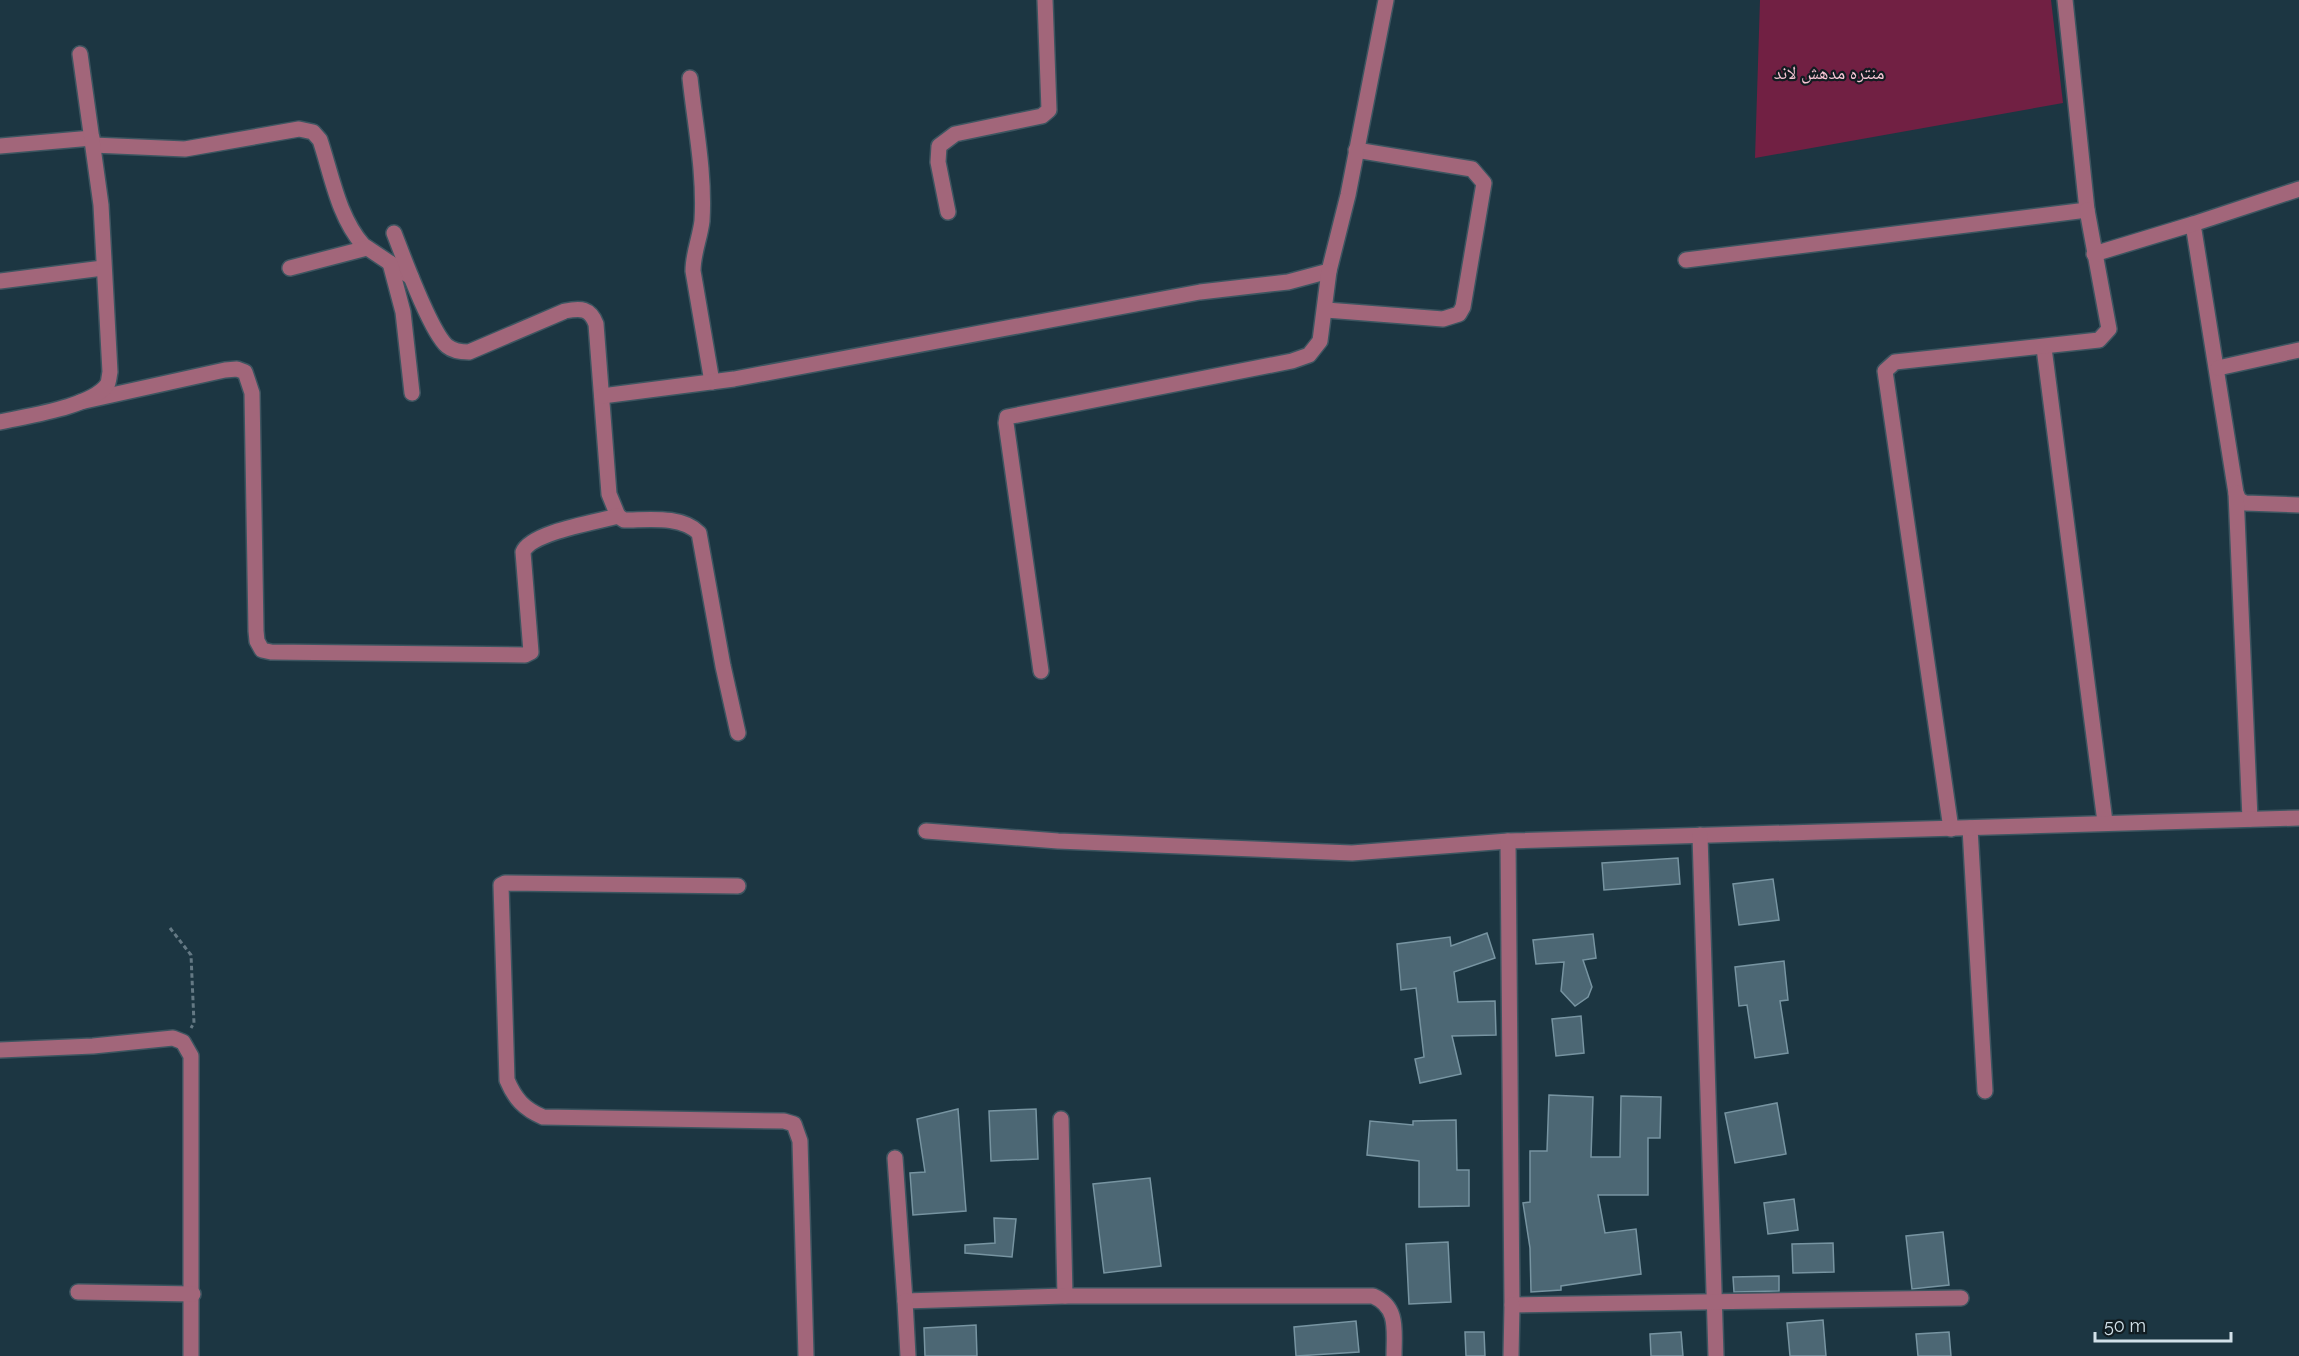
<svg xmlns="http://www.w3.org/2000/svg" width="2299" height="1356" font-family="Raleway,'Noto Naskh Arabic',sans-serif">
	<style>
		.green { fill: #712043 }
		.building { fill: #4c6774; stroke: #7794a1; stroke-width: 1.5 }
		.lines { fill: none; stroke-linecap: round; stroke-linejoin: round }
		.minor-casing { stroke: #3d5560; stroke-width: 18 }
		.path { stroke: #647984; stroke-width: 3; stroke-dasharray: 4.5 3; stroke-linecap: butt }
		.minor { stroke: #a2667a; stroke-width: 15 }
		.labels { text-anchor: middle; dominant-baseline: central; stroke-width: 4.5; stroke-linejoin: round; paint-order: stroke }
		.park-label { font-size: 18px; fill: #f7c6d5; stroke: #111c21 }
	</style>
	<rect width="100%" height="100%" fill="#1c3642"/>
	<polygon class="green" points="1760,0 2051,0 2063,103 1755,158"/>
	<g class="building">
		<polygon points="1678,858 1680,884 1604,890 1602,863"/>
		<polygon points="1773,879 1779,920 1739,925 1733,884"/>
		<polygon points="1487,933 1495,958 1454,972 1458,1002 1495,1001 1496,1035 1452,1036 1461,1074 1420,1083 1415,1059 1424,1057 1416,988 1401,990 1397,944 1450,937 1451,946"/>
		<polygon points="1593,934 1596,958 1583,960 1592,987 1588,997 1575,1006 1561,991 1564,962 1536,964 1533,940"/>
		<polygon points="1784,961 1788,1000 1780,1001 1788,1053 1755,1058 1747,1005 1739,1006 1735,967"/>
		<polygon points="1581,1016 1584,1053 1556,1056 1552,1019"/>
		<polygon points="1549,1095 1593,1097 1591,1157 1620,1157 1621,1096 1661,1097 1660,1138 1648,1138 1648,1195 1598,1195 1605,1233 1636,1229 1641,1274 1561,1286 1561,1290 1531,1292 1530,1248 1523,1203 1530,1202 1530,1151 1547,1151"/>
		<polygon points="1777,1103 1786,1154 1735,1163 1725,1113"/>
		<polygon points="958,1109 966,1211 913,1215 910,1173 925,1172 917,1119"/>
		<polygon points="1036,1109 1038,1159 991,1161 989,1111"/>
		<polygon points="1456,1120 1457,1170 1469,1170 1469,1206 1419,1207 1419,1161 1367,1155 1370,1121 1413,1125 1413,1121"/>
		<polygon points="1150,1178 1161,1266 1104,1273 1093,1184"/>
		<polygon points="1794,1199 1798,1230 1768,1234 1764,1203"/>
		<polygon points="994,1218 1016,1219 1012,1257 965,1253 965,1245 995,1243"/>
		<polygon points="1943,1232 1949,1285 1912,1289 1906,1236"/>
		<polygon points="1448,1242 1451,1302 1409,1304 1406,1244"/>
		<polygon points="1833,1243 1834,1272 1793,1273 1792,1244"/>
		<polygon points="1779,1276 1779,1291 1734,1292 1733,1277"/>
		<polygon points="1823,1320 1826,1356 1790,1356 1787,1323"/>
		<polygon points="1356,1321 1359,1352 1296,1356 1294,1327"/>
		<polygon points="976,1325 977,1356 925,1356 924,1328"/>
		<polygon points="1465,1332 1484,1332 1485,1356 1466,1356"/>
		<polygon points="1681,1332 1683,1356 1651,1356 1650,1334"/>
		<polygon points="1949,1332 1951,1356 1918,1356 1916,1334"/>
	</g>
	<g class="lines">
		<g class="minor-casing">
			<g id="minor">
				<path d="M690 78C695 125 705 173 702 221 700 238 693 253 693 271L712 382"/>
				<path d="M93 145 185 149 299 129 313 132 320 140C332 176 338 216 363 245L411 277"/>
				<polyline points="0,146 92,138"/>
				<polyline points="2299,189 2193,224 2236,493 2239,500 2245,503 2299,505"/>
				<polyline points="948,212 938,162 939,146 955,134 1042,116 1049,110 1045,0"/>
				<path d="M394 233C403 256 430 331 447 346 453 351 461 352 469 352L565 311C581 308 590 308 596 324L609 494 618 516"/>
				<polyline points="2094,254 2193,224"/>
				<polyline points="1686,260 2087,210 2065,0"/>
				<polyline points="390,263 403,312 412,393"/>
				<polyline points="290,268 367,248"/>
				<polyline points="0,281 103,268"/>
				<polyline points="1326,310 1443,319 1459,314 1463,307 1484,183 1472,169 1356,150"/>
				<polyline points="2044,348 2105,822"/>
				<polyline points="2218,368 2299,350"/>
				<polyline points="602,396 734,379 1200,292 1288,282 1329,271 1348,195 1386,0"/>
				<path d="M80 402 225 370 237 369 245 372 252 393 256 631 257 641 262 650 271 652 525 655 531 652 523 552C531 532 597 522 618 516L624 520C648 520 681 515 699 533L723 666 738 733"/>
				<path d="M0 422C26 416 91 407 107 385 109 382 109 376 110 372L101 205 80 54"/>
				<polyline points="2236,493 2250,819"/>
				<polyline points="1041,671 1006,423 1007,417 1292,361 1309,355 1320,341 1329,271"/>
				<polyline points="1970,828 1985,1091"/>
				<polyline points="1951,829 1885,371 1895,362 2099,340 2109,329 2087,210"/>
				<polyline points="926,831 1058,841 1352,853 1508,841 2299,818"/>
				<polyline points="1700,835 1716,1356"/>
				<polyline points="1508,841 1512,1305 1961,1298"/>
				<path d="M738 886 505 883 501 885 507 1080C515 1099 524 1109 543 1117L784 1121 794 1124 800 1141 806 1356"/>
				<polyline points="0,1050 93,1046 173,1038 183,1042 191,1056 191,1356"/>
				<polyline points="1061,1119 1065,1296"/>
				<path d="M895 1158 905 1301 1065 1296H1373C1399 1307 1394 1331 1394 1356"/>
				<polyline points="78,1292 193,1294"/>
				<polyline points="905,1301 908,1356"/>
				<polyline points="1511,1356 1512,1305"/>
			</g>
		</g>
		<polyline class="path" points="170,928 191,955 194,1023 191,1028"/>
		<use href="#minor" class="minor"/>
	</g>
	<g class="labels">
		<g class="park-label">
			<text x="1829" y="72">منتره مدهش لاند</text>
		</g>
	</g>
	<path d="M2095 1332v9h136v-9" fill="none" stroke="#d2e1e9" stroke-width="3"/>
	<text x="2104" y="1332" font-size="18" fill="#d2e1e9" stroke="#111c21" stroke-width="4.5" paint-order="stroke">50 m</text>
</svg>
